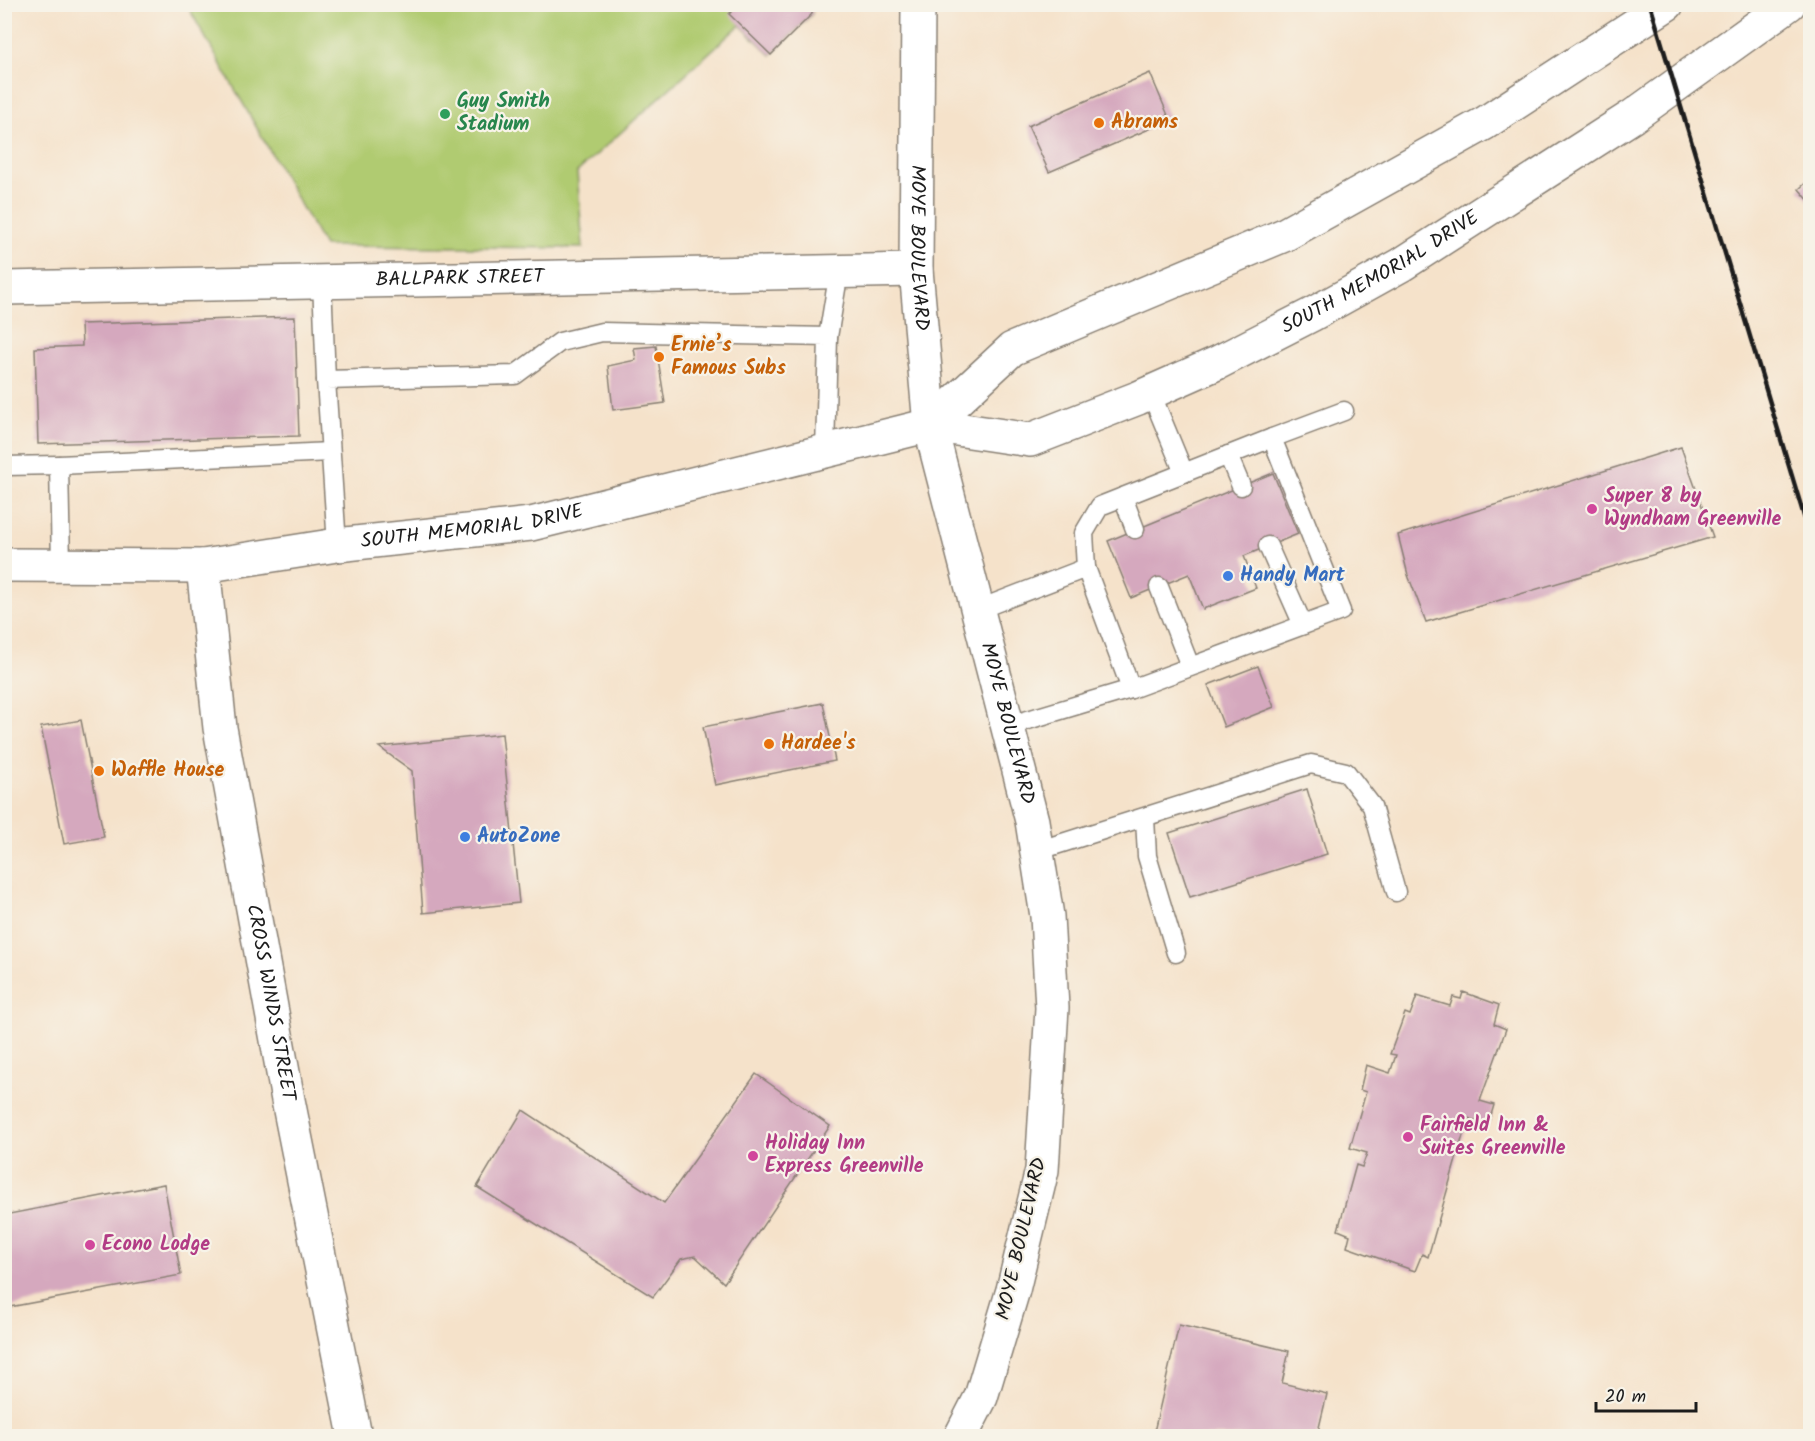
<svg xmlns="http://www.w3.org/2000/svg" width="1815" height="1441" font-family="Kalam,sans-serif">
	<style>
		.green { fill: #b0cb71; stroke: #667446; stroke-width: 1.5 }
		.building { fill: #d5a8be }
		.lines { fill: none; stroke-linecap: round; stroke-linejoin: round }
		.lane-casing { stroke: #887f73; stroke-width: 21 }
		.street-casing { stroke: #887f73; stroke-width: 36 }
		.secondary-casing { stroke: #887f73; stroke-width: 36 }
		.primary-casing { stroke: #887f73; stroke-width: 36 }
		.lane { stroke: #fff; stroke-width: 18 }
		.street { stroke: #fff; stroke-width: 33 }
		.secondary { stroke: #fff; stroke-width: 33 }
		.primary { stroke: #fff; stroke-width: 33 }
		.rail { stroke: #1c1c1c; stroke-width: 4.5 }
		.leisure-dot { fill: #2e9e5b; stroke: #f7f3e8; stroke-width: 2 }
		.food-dot { fill: #e8710a; stroke: #f7f3e8; stroke-width: 2 }
		.hotel-dot { fill: #d1479c; stroke: #f7f3e8; stroke-width: 2 }
		.shop-dot { fill: #3f7fe0; stroke: #f7f3e8; stroke-width: 2 }
		.labels { text-anchor: middle; dominant-baseline: central; stroke-width: 4.5; stroke-linejoin: round; paint-order: stroke }
		.leisure-label { font-size: 20px; font-weight: bold; fill: #27864d; stroke: #f7f3e8; text-anchor: start }
		.food-label { font-size: 20px; font-weight: bold; fill: #c56008; stroke: #f7f3e8; text-anchor: start }
		.street-label { font-size: 20px; fill: #1c1c1c; stroke: #f7f3e8 }
		.hotel-label { font-size: 20px; font-weight: bold; fill: #b23c85; stroke: #f7f3e8; text-anchor: start }
		.shop-label { font-size: 20px; font-weight: bold; fill: #366cbe; stroke: #f7f3e8; text-anchor: start }
	</style>
	<rect width="100%" height="100%" fill="#f7f3e8"/>
	<filter id="ink" filterUnits="userSpaceOnUse"><feTurbulence type="fractalNoise" baseFrequency=".0167" numOctaves="2"/><feDisplacementMap in="SourceGraphic" scale="12" xChannelSelector="R" yChannelSelector="G"/><feConvolveMatrix kernelMatrix="1 2 1 2 8 2 1 2 1" color-interpolation-filters="sRGB"/></filter>
	<filter id="wash" filterUnits="userSpaceOnUse"><feTurbulence type="fractalNoise" baseFrequency=".008" numOctaves="4" result="noise"/><feDisplacementMap in="SourceGraphic" scale="24" xChannelSelector="R" yChannelSelector="G"/><feGaussianBlur stdDeviation="1.35" result="paint"/><feColorMatrix in="noise" values="0 0 0 0 0 0 0 0 0 0 0 0 0 0 0 0 0 1.4 0 .05"/><feComposite in="paint" operator="in"/></filter>
	<g filter="url(#wash)">
		<rect width="100%" height="100%" fill="#f5e2ca"/>
		<polygon class="green" points="812,4 812,14 771,55 740,25 577,172 583,248 324,246 187,5"/>
		<g id="blocks">
			<g class="building">
				<polygon points="739,4 812,4 812,14 771,55 729,14"/>
				<polygon points="1150,73 1170,120 1049,172 1028,126"/>
				<polygon points="1810,179 1810,202 1799,189"/>
				<polygon points="295,317 299,436 38,444 35,348 82,346 81,324"/>
				<polygon points="656,346 665,403 613,410 608,366 636,360 634,348"/>
				<polygon points="1681,447 1713,537 1426,622 1408,575 1398,535"/>
				<polygon points="1273,473 1298,534 1244,556 1256,588 1203,609 1189,574 1131,598 1108,541"/>
				<polygon points="1258,666 1274,707 1224,727 1208,685"/>
				<polygon points="823,703 835,761 715,785 703,727"/>
				<polygon points="81,720 104,837 64,844 41,727"/>
				<polygon points="502,734 519,903 423,913 412,771 379,747"/>
				<polygon points="1307,789 1327,854 1190,897 1169,833"/>
				<polygon points="1463,992 1499,1005 1494,1024 1506,1029 1480,1101 1494,1105 1488,1125 1468,1118 1428,1257 1422,1254 1415,1271 1347,1247 1350,1235 1338,1230 1356,1165 1362,1167 1367,1153 1350,1148 1366,1092 1360,1090 1366,1065 1390,1073 1396,1055 1390,1054 1405,1013 1410,1015 1417,996 1450,1006 1453,997 1461,999"/>
				<polygon points="756,1074 830,1126 724,1283 695,1256 681,1259 653,1297 477,1187 523,1110 664,1203"/>
				<polygon points="164,1184 181,1275 4,1308 4,1215"/>
				<polygon points="1179,1325 1289,1351 1282,1383 1327,1394 1317,1436 1153,1436"/>
			</g>
		</g>
	</g>
	<g filter="url(#ink)">
		<use href="#blocks" fill-opacity="0" stroke="#887f73" stroke-width="1.5"/>
		<g class="lines">
			<g class="lane-casing">
				<g id="lane">
					<polyline points="322,281 326,380"/>
					<polyline points="828,337 839,271"/>
					<polyline points="1151,393 1184,473"/>
					<polyline points="1228,455 1241,486"/>
					<polyline points="59,465 330,452"/>
					<polyline points="4,466 59,465 61,565"/>
					<polyline points="1123,497 1135,529"/>
					<polyline points="337,545 326,380 515,375 560,342 602,332 828,337 825,451"/>
					<polyline points="1268,546 1303,625"/>
					<polyline points="1086,568 1084,533 1100,506 1272,438"/>
					<polyline points="1159,587 1190,666"/>
					<polyline points="977,610 1086,568 1131,689 1008,726"/>
					<polyline points="1131,689 1341,611 1272,438 1344,411"/>
					<polyline points="1145,818 1147,856 1176,953"/>
					<polyline points="1037,851 1311,764 1346,772 1372,806 1396,892"/>
				</g>
			</g>
			<g class="street-casing">
				<g id="street">
					<path id="s1" d="M4 288 916 270"/>
					<path id="s2" d="M203 566 220 728 288 1100 355 1436"/>
				</g>
			</g>
			<g class="secondary-casing">
				<g id="secondary">
					<path id="s3" d="M918 4 916 270 930 425 1032 821 1047 916 1052 1008 1042 1170 1013 1290 981 1397 961 1436"/>
				</g>
			</g>
			<g class="primary-casing">
				<g id="primary">
					<polyline points="930,425 1012,349 1284,235 1485,123 1667,4"/>
					<path id="s4" d="M4 565 203 566 337 545 531 524 930 425 1030 440 1138 398 1217 363 1311 315 1401 265 1633 116 1789 4"/>
				</g>
			</g>
			<use href="#lane" class="lane"/>
			<use href="#street" class="street"/>
			<use href="#secondary" class="secondary"/>
			<use href="#primary" class="primary"/>
			<polyline class="rail" points="1650,4 1810,536"/>
		</g>
	</g>
	<circle class="leisure-dot" cx="445" cy="114" r="6"/>
	<g class="food-dot">
		<circle cx="1099" cy="123" r="6"/>
		<circle cx="659" cy="357" r="6"/>
		<circle cx="769" cy="744" r="6"/>
		<circle cx="99" cy="771" r="6"/>
	</g>
	<g class="hotel-dot">
		<circle cx="1592" cy="509" r="6"/>
		<circle cx="1408" cy="1137" r="6"/>
		<circle cx="753" cy="1156" r="6"/>
		<circle cx="90" cy="1245" r="6"/>
	</g>
	<g class="shop-dot">
		<circle cx="1228" cy="576" r="6"/>
		<circle cx="465" cy="837" r="6"/>
	</g>
	<g class="labels">
		<g class="leisure-label">
			<text x="457" y="102">Guy Smith<tspan x="457" dy="23">Stadium</tspan></text>
		</g>
		<g class="food-label">
			<text x="1111" y="123">Abrams</text>
			<text x="671" y="346">Ernie’s<tspan x="671" dy="23">Famous Subs</tspan></text>
			<text x="781" y="744">Hardee's</text>
			<text x="111" y="771">Waffle House</text>
		</g>
		<g class="street-label">
			<text stroke="none"><textPath href="#s3" startOffset="244">MOYE BOULEVARD</textPath></text>
			<text stroke="none"><textPath href="#s4" startOffset="1431">SOUTH MEMORIAL DRIVE</textPath></text>
			<text stroke="none"><textPath href="#s1" startOffset="456">BALLPARK STREET</textPath></text>
			<text stroke="none"><textPath href="#s4" startOffset="471">SOUTH MEMORIAL DRIVE</textPath></text>
			<text stroke="none"><textPath href="#s3" startOffset="730">MOYE BOULEVARD</textPath></text>
			<text stroke="none"><textPath href="#s2" startOffset="442">CROSS WINDS STREET</textPath></text>
			<text transform="translate(1022 1239) rotate(-77)">MOYE BOULEVARD</text>
		</g>
		<g class="hotel-label">
			<text x="1604" y="497">Super 8 by<tspan x="1604" dy="23">Wyndham Greenville</tspan></text>
			<text x="1420" y="1126">Fairfield Inn &amp;<tspan x="1420" dy="23">Suites Greenville</tspan></text>
			<text x="765" y="1144">Holiday Inn<tspan x="765" dy="23">Express Greenville</tspan></text>
			<text x="102" y="1245">Econo Lodge</text>
		</g>
		<g class="shop-label">
			<text x="1240" y="576">Handy Mart</text>
			<text x="477" y="837">AutoZone</text>
		</g>
	</g>
	<rect width="1815" height="1441" fill="none" stroke="#f7f3e8" stroke-width="24"/>
	<path d="M1596 1402v9h100v-9" fill="none" stroke="#1c1c1c" stroke-width="3"/>
	<text x="1605" y="1402" font-size="18" fill="#1c1c1c" stroke="#f7f3e8" stroke-width="4.5" paint-order="stroke">20 m</text>
</svg>
